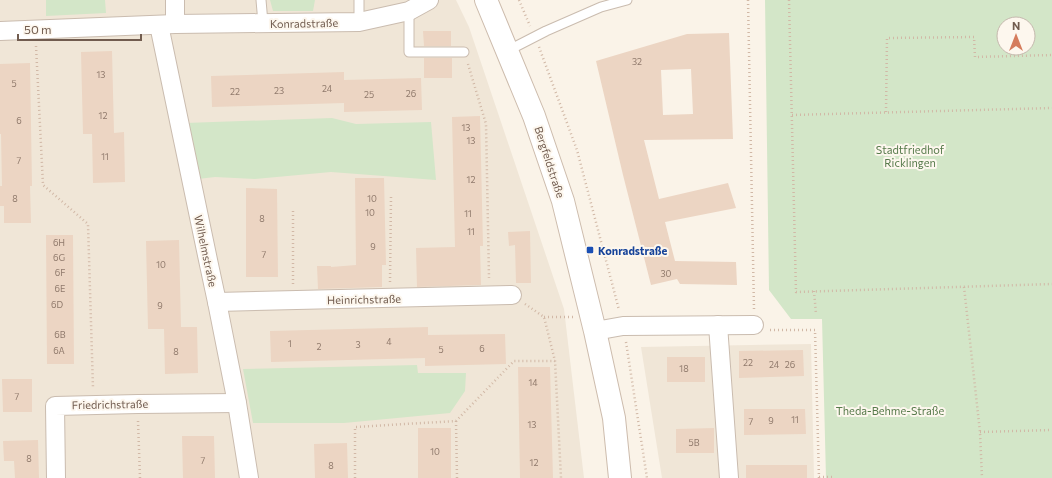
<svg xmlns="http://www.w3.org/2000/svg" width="1052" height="478" font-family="Commissioner,sans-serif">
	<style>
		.residential { fill: #f0e6d7 }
		.green { fill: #d3e6c8; fill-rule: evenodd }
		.building { fill: #ecd5c3; fill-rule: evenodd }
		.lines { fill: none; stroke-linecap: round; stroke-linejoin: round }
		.lane-casing { stroke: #cabcaf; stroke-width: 11 }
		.street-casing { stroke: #cabcaf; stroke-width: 20 }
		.secondary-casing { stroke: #cdbcad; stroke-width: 24 }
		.path { stroke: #d1b8a6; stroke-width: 2.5; stroke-dasharray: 1 3; stroke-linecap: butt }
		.lane { stroke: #fff; stroke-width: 9 }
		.street { stroke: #fff; stroke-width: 18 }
		.secondary { stroke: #fff; stroke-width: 22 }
		.transit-dot { fill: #1a4fb4; stroke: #fdf7ee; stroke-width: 1.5 }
		.labels { text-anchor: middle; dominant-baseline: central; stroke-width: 4; stroke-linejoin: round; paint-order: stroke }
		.number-label { font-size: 9px; fill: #907a6c }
		.street-label { font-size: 11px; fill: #715c4f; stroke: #fdf7ee }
		.park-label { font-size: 11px; fill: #577a4b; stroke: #fdf7ee }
		.transit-label { font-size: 11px; font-weight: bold; fill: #164399; stroke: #fdf7ee; text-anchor: start }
	</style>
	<rect width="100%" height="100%" fill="#faf3e8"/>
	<g class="residential">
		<polygon points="0,0 456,0 469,27 564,309 584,478 0,478"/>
		<polygon points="811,344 814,478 662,478 641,347"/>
	</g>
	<g class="green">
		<polygon points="46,0 105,0 106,13 46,16"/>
		<polygon points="270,0 315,0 313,11 273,11"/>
		<path d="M765 0H1052V478H826L822 319H791L769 290ZM1004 24H1028V48H1004Z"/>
		<polygon points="332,118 356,124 431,122 436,180 331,172 255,179 215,177 198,179 185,123"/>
		<polygon points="417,365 418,373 466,373 465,391 450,413 344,423 253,423 243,369"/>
	</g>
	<g class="building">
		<polygon points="423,31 451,31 451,46 424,46"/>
		<path d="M729 33 733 139 644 140 659 199 728 183 736 208 665 222 675 261 736 262 737 285 680 284 677 279 651 285 623 175 596 61 687 34ZM691 69 693 114 663 115 661 70Z"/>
		<polygon points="112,51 114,133 124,132 125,182 93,183 92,134 83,134 81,52"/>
		<rect x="424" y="58" width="28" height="20"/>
		<polygon points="30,63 32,186 30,186 31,223 4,223 4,206 0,206 0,186 2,186 1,134 0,134 0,64"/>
		<polygon points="344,72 344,80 421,78 422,110 344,112 344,103 212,107 211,76"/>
		<polygon points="480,116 483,246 480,246 481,285 417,287 416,248 455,247 452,117"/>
		<polygon points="355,178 384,178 386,265 382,265 382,287 318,289 317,266 331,266 331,267 356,265"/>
		<polygon points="246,188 277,189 278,277 246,277"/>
		<polygon points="530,231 531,283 516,283 515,245 509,246 508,232"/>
		<polygon points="46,235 73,235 74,364 47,364"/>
		<polygon points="179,240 181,327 197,327 198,373 165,374 164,329 148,329 146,241"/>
		<polygon points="428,327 428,335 505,334 506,364 425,366 425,358 271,362 270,331"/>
		<polygon points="803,350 804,376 739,378 739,351"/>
		<rect x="667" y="357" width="38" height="25"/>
		<polygon points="518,367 550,367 553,478 520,478"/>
		<polygon points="2,379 32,379 32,412 3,412"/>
		<polygon points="744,409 805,409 806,434 744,435"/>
		<rect x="418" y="428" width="33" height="50"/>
		<polygon points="714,428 714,453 676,453 676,429"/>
		<polygon points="182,436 214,436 215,478 183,478"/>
		<polygon points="38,440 39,478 15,478 14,461 4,461 3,441"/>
		<polygon points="347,443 348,478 315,478 314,444"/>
		<rect x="746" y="465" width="61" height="13"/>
	</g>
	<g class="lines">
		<g class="lane-casing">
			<g id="lane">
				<polyline points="261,0 263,23"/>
				<polyline points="359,0 359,22"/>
				<polyline points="409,11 409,52 464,52"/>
				<polyline points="507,51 546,31 601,7 627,0"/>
			</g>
		</g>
		<g class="street-casing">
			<g id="street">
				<polyline points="175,0 175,24"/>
				<polyline points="159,25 208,260 217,302 237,403 249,478"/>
				<polyline points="0,31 175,24 359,22 409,11 429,0"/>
				<polyline points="217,302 512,295"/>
				<polyline points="718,325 729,478"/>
				<polyline points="595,331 623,326 754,325"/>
				<polyline points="56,478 55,406 138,404 237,403"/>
			</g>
		</g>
		<g class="secondary-casing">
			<polyline id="secondary" points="486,0 534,116 563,201 595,331 614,418 620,478"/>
		</g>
		<g class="path">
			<polyline points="519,0 530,26"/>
			<polyline points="748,0 754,309"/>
			<polyline points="789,0 796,292 1052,284"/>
			<polyline points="36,46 43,185 88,224 93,388"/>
			<polyline points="539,47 577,150 619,310"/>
			<polyline points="468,64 486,124 489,278"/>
			<polyline points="886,112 887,38 974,37 975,57 1052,55"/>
			<polyline points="792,115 1052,108"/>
			<polyline points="390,282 391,197"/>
			<polyline points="293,284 293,211"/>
			<polyline points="964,287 980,432 982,478"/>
			<polyline points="814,291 816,314"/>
			<polyline points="525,304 544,317 555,361 561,478"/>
			<polyline points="544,317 573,317"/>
			<polyline points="770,330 815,330 819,478"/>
			<polyline points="626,342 647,478"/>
			<polyline points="138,421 140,478"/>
			<polyline points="456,421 457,478"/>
			<polyline points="980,432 1052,430"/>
			<polyline points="819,477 833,477"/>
			<polyline points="355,478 355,427 456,421 514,361 555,361"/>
		</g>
		<use href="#lane" class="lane"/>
		<use href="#street" class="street"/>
		<use href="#secondary" class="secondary"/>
	</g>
	<rect class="transit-dot" x="586" y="246" width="8" height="8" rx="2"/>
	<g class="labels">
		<g class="number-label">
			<text x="637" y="61">32</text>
			<text x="101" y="74">13</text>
			<text x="14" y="83">5</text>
			<text x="327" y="88">24</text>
			<text x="279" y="90">23</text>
			<text x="235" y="91">22</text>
			<text x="411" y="93">26</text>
			<text x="369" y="94">25</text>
			<text x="103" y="115">12</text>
			<text x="19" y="120">6</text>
			<text x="466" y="127">13</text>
			<text x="471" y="140">13</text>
			<text x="105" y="156">11</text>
			<text x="19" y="160">7</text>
			<text x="471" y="179">12</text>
			<text x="15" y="198">8</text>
			<text x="372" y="198">10</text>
			<text x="370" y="212">10</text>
			<text x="468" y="213">11</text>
			<text x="262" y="218">8</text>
			<text x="471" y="231">11</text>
			<text x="59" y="242">6H</text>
			<text x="373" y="246">9</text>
			<text x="264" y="254">7</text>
			<text x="59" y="257">6G</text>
			<text x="161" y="264">10</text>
			<text x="60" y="272">6F</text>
			<text x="666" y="273">30</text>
			<text x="60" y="288">6E</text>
			<text x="57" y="304">6D</text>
			<text x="160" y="305">9</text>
			<text x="60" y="334">6B</text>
			<text x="389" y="341">4</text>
			<text x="290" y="343">1</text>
			<text x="358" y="344">3</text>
			<text x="319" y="346">2</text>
			<text x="482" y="348">6</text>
			<text x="441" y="349">5</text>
			<text x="59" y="350">6A</text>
			<text x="176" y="351">8</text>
			<text x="748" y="362">22</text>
			<text x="774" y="364">24</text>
			<text x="790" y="364">26</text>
			<text x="684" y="368">18</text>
			<text x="533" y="382">14</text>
			<text x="17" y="396">7</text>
			<text x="795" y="419">11</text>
			<text x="771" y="420">9</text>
			<text x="751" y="421">7</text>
			<text x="532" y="424">13</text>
			<text x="694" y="442">5B</text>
			<text x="435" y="451">10</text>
			<text x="29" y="458">8</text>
			<text x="203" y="460">7</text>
			<text x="534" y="462">12</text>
			<text x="331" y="465">8</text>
		</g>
		<g class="street-label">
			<text transform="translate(304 23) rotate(-1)">Konradstraße</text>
			<text transform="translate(550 162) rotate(72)">Bergfeldstraße</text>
			<text transform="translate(206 251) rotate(78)">Wilhelmstraße</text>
			<text transform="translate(364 299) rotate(-1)">Heinrichstraße</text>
			<text transform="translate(110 404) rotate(-1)">Friedrichstraße</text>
		</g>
		<g class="park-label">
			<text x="910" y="149">Stadtfriedhof<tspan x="910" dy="13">Ricklingen</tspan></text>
			<text x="890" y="410">Theda-Behme-Straße</text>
		</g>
		<g class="transit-label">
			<text x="598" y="250">Konradstraße</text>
		</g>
	</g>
	<g transform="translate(1016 36)"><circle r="19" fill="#fdf7ee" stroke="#c5b9ae"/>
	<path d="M0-3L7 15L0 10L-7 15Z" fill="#d57c5c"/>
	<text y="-6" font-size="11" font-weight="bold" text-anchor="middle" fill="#715c4f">N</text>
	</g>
	<path d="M18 34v6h123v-6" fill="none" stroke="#715c4f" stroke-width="2"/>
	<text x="24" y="34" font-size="12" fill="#715c4f" stroke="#fdf7ee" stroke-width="3" paint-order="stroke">50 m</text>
</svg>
